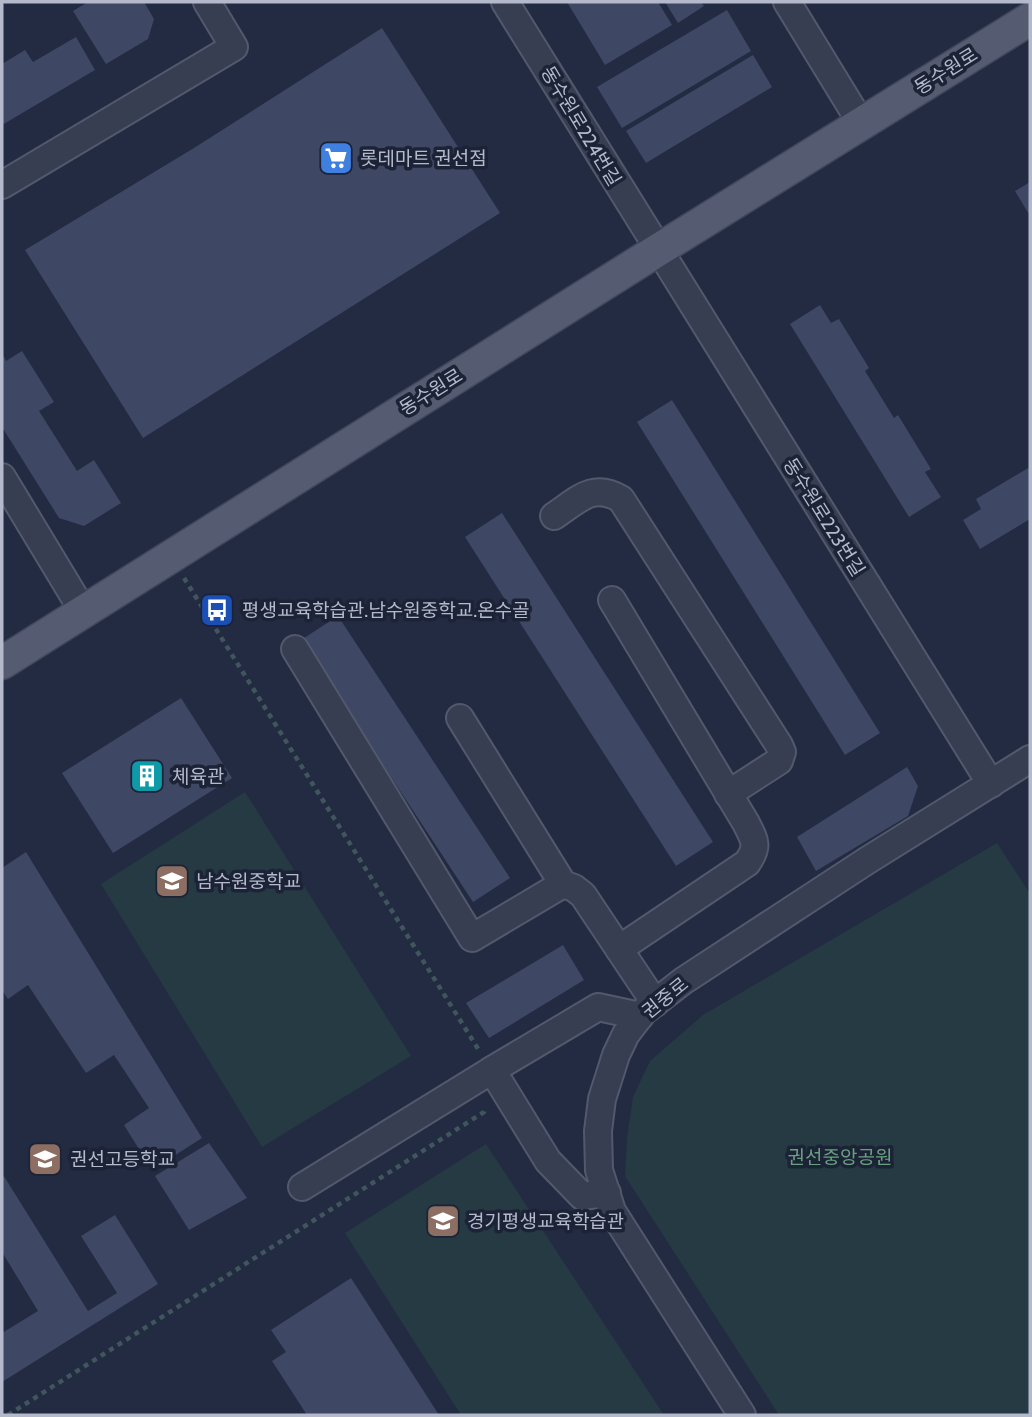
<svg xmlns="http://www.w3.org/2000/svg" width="1032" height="1417" font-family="Cabin,'Noto Sans KR',sans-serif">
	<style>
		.green { fill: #253a43 }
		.building { fill: #3e4763 }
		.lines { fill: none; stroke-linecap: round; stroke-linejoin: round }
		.minor-casing { stroke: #52596c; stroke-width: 30 }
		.major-casing { stroke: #41475b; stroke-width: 35 }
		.path { stroke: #40565d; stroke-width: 4.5; stroke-dasharray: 5 5; stroke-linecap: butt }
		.minor { stroke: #373e52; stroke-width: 26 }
		.major { stroke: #555c72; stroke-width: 32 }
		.labels { text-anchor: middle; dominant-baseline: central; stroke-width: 7; stroke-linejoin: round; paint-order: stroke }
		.street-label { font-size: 19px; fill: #b4b9cc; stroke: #1c2337 }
		.poi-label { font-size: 19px; fill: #b4b9cc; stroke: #1c2337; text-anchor: start }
		.park-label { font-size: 19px; fill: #68a07f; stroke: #1c2337 }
	</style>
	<rect width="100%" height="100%" fill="#232b42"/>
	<g class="green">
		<polygon points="245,792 411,1056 262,1147 101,884"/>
		<polygon points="997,843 1030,894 1030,1415 779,1415 625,1176 627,1138 633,1097 650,1061 703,1015"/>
		<polygon points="486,1144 664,1415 461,1415 345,1233"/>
	</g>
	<g class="building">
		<polygon points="88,2 144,2 154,19 148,39 106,64 73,11"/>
		<polygon points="567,2 658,2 672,25 605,65"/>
		<polygon points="665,2 701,2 704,6 678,23"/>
		<polygon points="727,10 751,51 622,128 597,87"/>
		<polygon points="382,28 500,213 143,438 25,250 194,148"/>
		<polygon points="76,37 95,70 2,125 2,64 25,50 33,62"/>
		<polygon points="753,55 772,87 646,163 626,131"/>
		<polygon points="1030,182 1030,216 1015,191"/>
		<polygon points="820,305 831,323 839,319 869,368 865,371 894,418 898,415 931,469 925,472 941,497 909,517 790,324"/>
		<polygon points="22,351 54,402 39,411 77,471 94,460 121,503 84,526 59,518 2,427 2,353 6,361"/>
		<polygon points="672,400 880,733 845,755 637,422"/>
		<polygon points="1030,467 1030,519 980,549 963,520 981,509 976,499"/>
		<polygon points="502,513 713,842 676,866 465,537"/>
		<polygon points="338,616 510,878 473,902 301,640"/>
		<polygon points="181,698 232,778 113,853 62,773"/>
		<polygon points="907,767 918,786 908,816 816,871 797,837"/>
		<polygon points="26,852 202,1138 152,1170 124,1125 149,1108 114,1055 86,1073 28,985 8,999 2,990 2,868"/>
		<polygon points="563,945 584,980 489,1038 466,1003"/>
		<polygon points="209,1143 247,1198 189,1230 155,1176"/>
		<polygon points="2,1173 88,1311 117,1293 81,1236 115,1215 158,1284 2,1382 2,1333 38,1311 2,1252"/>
		<polygon points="351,1278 439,1415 307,1415 272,1361 286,1352 271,1330"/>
	</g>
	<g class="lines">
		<g class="minor-casing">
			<g id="minor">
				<polyline points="505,2 991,784"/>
				<polyline points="787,2 861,123"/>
				<polyline points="2,185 234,47 207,2"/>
				<polyline points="2,477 83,611"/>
				<path d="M554 516C578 500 593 482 621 499L779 745 782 752 779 761 728 794"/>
				<path d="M612 600 746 823C755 841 759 846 747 863L619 949"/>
				<polyline points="295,649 472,938 563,884"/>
				<polyline points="460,718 563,884 574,888 583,895 655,1003"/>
				<polyline points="302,1187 492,1070"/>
				<polyline points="607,1193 582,1196 548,1161 492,1070 598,1007 640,1016"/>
				<polyline points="742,1415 612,1211 599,1170 598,1131 602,1099 616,1055 626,1034 643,1012 683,981 868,860 1030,759"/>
			</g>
		</g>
		<g class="major-casing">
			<polyline id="major" points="2,663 658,250 1030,19"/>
		</g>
		<g class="path">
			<polyline points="184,578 480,1052"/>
			<polyline points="8,1415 484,1112 485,1108"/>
		</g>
		<use href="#minor" class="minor"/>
		<use href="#major" class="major"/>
	</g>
	<defs>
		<g id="supermarket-square" transform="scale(1.75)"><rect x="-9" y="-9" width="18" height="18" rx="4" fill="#3f7fe0" stroke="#1c2337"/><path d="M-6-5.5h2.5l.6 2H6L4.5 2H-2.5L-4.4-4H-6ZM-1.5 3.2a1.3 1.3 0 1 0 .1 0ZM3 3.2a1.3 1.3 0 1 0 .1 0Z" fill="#fff"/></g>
		<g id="bus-square" transform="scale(1.75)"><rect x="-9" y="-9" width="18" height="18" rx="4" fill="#1a4fb4" stroke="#1c2337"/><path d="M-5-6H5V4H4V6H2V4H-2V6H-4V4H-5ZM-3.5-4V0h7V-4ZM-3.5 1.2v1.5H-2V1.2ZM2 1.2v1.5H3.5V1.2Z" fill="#fff"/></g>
		<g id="building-square" transform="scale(1.75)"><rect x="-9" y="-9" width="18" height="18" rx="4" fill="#0f9aa8" stroke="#1c2337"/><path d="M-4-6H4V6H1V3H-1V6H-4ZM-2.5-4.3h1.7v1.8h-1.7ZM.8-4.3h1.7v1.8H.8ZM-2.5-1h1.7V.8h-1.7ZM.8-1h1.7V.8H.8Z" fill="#fff"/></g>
		<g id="school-square" transform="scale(1.75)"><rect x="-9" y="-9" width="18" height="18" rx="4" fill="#8d6e63" stroke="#1c2337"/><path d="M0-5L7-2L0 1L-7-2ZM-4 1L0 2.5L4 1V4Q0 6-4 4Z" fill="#fff"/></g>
	</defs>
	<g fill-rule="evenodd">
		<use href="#supermarket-square" x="336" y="158"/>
		<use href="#bus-square" x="217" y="610"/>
		<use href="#building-square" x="147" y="776"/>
		<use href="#school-square" x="172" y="881"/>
		<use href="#school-square" x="45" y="1159"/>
		<use href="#school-square" x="443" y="1221"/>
	</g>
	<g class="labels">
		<g class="street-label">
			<text transform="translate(946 71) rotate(-32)">동수원로</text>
			<text transform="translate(581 126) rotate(59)">동수원로224번길</text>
			<text transform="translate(431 392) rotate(-32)">동수원로</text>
			<text transform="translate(824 517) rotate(58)">동수원로223번길</text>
			<text transform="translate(665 998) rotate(-39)">권중로</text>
		</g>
		<g class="poi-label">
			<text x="360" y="158">롯데마트 권선점</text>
			<text x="242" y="610">평생교육학습관.남수원중학교.온수골</text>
			<text x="172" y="776">체육관</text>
			<text x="196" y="881">남수원중학교</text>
			<text x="70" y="1159">권선고등학교</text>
			<text x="467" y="1221">경기평생교육학습관</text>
		</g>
		<g class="park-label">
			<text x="840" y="1157">권선중앙공원</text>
		</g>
	</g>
	<rect width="1032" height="1417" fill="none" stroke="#b4b9cc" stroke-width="7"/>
</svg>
